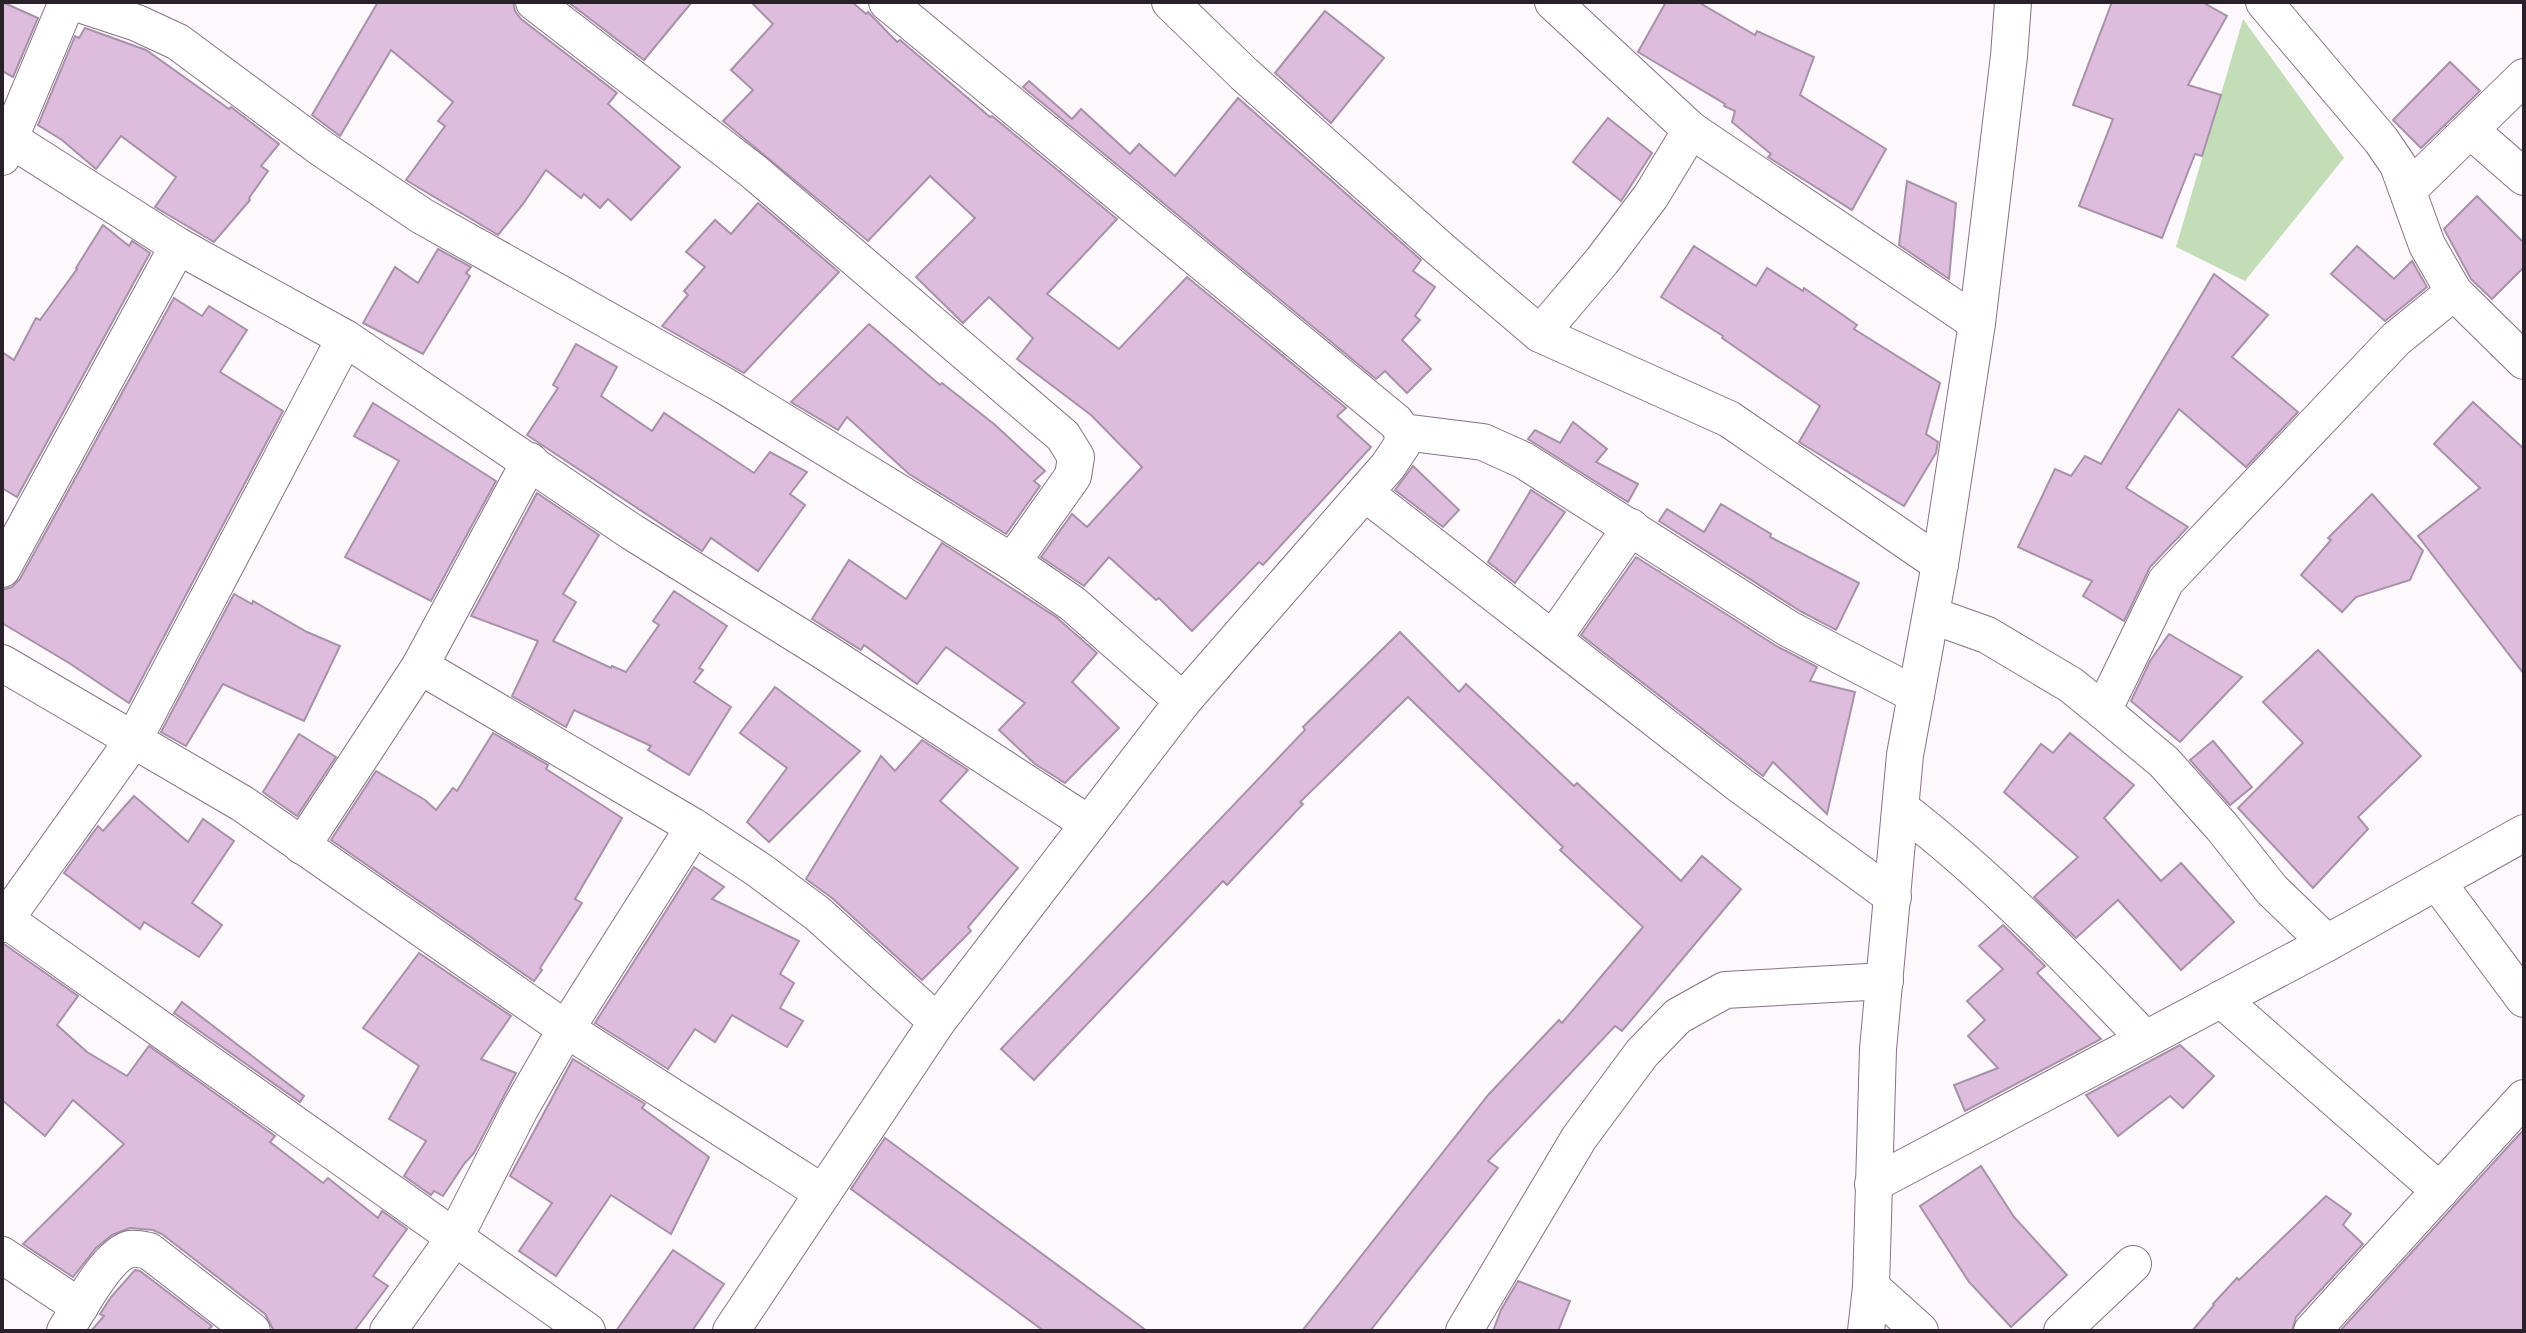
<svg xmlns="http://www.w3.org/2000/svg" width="2526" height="1333" font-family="Poppins,sans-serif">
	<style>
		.green { fill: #c3ddb9 }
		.building { fill: #debcde; stroke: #a892a8; stroke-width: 2 }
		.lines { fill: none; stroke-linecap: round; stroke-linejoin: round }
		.street-casing { stroke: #877286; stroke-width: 38 }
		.street { stroke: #fff; stroke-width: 36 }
	</style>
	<rect width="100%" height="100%" fill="#fdf8fc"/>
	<polygon class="green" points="2243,19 2344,158 2245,281 2176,247"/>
	<g class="building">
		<polygon points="2,2 38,18 13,77 2,71"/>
		<polygon points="378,2 513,2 515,11 521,19 617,93 608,104 680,167 631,220 608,199 600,208 584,194 581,198 546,170 523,204 498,235 406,180 445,126 438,121 453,102 391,50 340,136 312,115"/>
		<polygon points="568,2 692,2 644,60"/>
		<polygon points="751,2 852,2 866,14 868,12 897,42 900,40 990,117 992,116 1117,219 1047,294 1119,349 1187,277 1346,408 1337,416 1371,447 1263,565 1259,562 1192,631 1159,598 1156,600 1109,557 1084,586 1041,557 1072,514 1087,527 1142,467 1091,415 1017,359 1033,338 989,297 963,323 916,277 975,218 930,176 868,241 723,121 753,90 731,70 773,24"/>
		<polygon points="1666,2 1698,2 1755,35 1757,31 1814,57 1800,95 1886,149 1852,210 1768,157 1771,154 1732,122 1735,111 1724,106 1725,104 1638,52"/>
		<polygon points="2112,2 2202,2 2227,16 2188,85 2221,95 2202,156 2195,154 2162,238 2079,206 2113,119 2073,105"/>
		<polygon points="1325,11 1384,58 1331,123 1275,73"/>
		<polygon points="85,28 146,50 229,109 231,107 279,144 261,166 268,171 249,198 250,200 214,242 155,207 176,177 121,136 96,169 62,140 38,125 75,36 79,38"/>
		<polygon points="2450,62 2480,91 2421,148 2393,120"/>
		<polygon points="1029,81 1072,119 1081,109 1130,154 1139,144 1175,176 1238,98 1421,260 1413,271 1435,287 1415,316 1420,320 1402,340 1431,369 1407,393 1385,371 1376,379 1023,87"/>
		<polygon points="1608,118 1652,153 1621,201 1573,162"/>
		<polygon points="1907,181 1956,203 1949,279 1899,245"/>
		<polygon points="2477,196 2524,243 2524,267 2492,299 2471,279 2444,229"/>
		<polygon points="758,203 839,272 744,373 662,326 688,295 684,291 705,267 686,252 715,220 731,234"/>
		<polygon points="103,225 129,246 132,241 150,253 17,497 2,488 2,352 14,360 36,318 40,320 77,269 76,268"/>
		<polygon points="1694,246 1756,286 1767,268 1803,291 1804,288 1857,325 1854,329 1940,383 1926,434 1938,442 1936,453 1904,506 1799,442 1820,406 1722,338 1723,336 1661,297"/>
		<polygon points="2357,246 2394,279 2412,261 2427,287 2385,321 2331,274"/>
		<polygon points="438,249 471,267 466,273 470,276 423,354 363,323 395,267 418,283"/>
		<polygon points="2214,274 2268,315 2232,357 2298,412 2246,467 2179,409 2126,488 2188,527 2150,567 2124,621 2083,596 2092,581 2018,547 2055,469 2071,476 2085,456 2101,464"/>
		<polygon points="174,298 202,316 209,306 247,330 220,372 283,411 129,703 69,663 2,623 2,590 12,587 20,579"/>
		<polygon points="869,324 940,385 942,383 994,424 1045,471 1034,481 1040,486 1006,534 909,474 847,417 838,430 791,402"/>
		<polygon points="576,344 617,367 601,396 652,431 664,413 754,473 770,452 807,472 790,494 805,505 758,571 711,538 702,551 527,435 558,388 553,385"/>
		<polygon points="2473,402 2524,449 2524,674 2418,536 2480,488 2434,444"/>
		<polygon points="373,403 496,481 431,601 345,557 399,461 354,436"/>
		<polygon points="1573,422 1607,449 1596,462 1638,484 1628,502 1528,439 1535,430 1560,443"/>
		<polygon points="1413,466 1459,510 1443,527 1395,490"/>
		<polygon points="1531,490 1565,512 1515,583 1488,562"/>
		<polygon points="537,493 599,535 563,594 576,602 553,641 611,668 612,666 626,672 659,625 653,621 674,591 727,626 699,668 703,670 694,682 731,707 689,775 648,750 651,746 574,710 566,727 512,696 538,641 471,616"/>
		<polygon points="2372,494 2423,551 2410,580 2356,597 2342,612 2301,575 2331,540 2328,538"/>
		<polygon points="1721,504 1771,534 1770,537 1859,583 1836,630 1800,611 1659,521 1667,509 1704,532"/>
		<polygon points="942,543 1056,617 1097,653 1072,682 1119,728 1065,783 1035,764 999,730 1025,703 946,647 917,684 864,645 861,650 812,619 849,560 906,599"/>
		<polygon points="1636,557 1778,647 1817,667 1810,681 1855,692 1827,814 1773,762 1763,776 1581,635"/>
		<polygon points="234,594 252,604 253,601 307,632 340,646 304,721 223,684 186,746 161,732"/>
		<polygon points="1400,632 1459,692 1466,684 1574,786 1577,783 1681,881 1702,856 1741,889 1622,1031 1615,1026 1488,1161 1498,1168 1370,1331 1302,1331 1489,1094 1559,1020 1562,1023 1643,927 1560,850 1563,847 1408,697 1300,802 1303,804 1227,885 1223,881 1034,1080 1001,1049 1305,730 1303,727"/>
		<polygon points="2169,634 2242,677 2180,742 2131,701 2150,661"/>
		<polygon points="2318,650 2421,756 2358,817 2368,829 2313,888 2238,808 2303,743 2263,702"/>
		<polygon points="775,687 860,751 769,842 747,822 787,768 740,733"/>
		<polygon points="493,733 548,765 546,769 622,818 575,899 582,903 540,968 542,970 534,981 331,840 376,771 425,800 436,810 453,788 457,791"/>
		<polygon points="2070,733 2134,785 2104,818 2161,881 2181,863 2234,922 2181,970 2118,900 2076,938 2034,897 2078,857 2004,792 2041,744 2053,753"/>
		<polygon points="299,734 336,757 297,816 263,792"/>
		<polygon points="922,740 968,770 940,801 1018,868 968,927 971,931 922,980 832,898 806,879 881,756 895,771"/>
		<polygon points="2213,741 2252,787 2230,805 2190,760"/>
		<polygon points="134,796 188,842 203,819 234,841 192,903 222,925 199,957 144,922 140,929 64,873 98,826 103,831"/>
		<polygon points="694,867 724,887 712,899 799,941 780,974 794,983 780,1008 803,1021 787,1047 732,1015 715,1042 695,1029 668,1069 595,1023"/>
		<polygon points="2003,925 2045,966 2037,973 2101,1039 1965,1111 1954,1085 1998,1068 1968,1036 1985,1020 1967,1001 2003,969 1979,946"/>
		<polygon points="4,944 78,996 57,1025 87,1052 127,1076 149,1046 275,1136 270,1142 323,1183 328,1178 378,1218 382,1211 407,1229 373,1276 388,1286 354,1331 274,1331 265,1314 162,1234 153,1230 130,1228 112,1235 96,1248 73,1277 23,1244 124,1144 73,1100 45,1136 2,1100 2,945"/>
		<polygon points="419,953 511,1016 481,1059 516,1073 474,1153 464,1164 443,1196 434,1191 431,1195 404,1176 426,1141 389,1119 419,1066 363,1028"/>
		<polygon points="182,1002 304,1096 300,1102 174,1013"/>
		<polygon points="2180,1045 2214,1076 2183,1108 2170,1096 2118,1136 2086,1095"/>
		<polygon points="573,1059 645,1104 642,1108 709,1157 671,1234 611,1195 556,1276 519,1251 552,1203 510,1176"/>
		<polygon points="2524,1130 2524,1331 2340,1331 2515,1139"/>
		<polygon points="885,1138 1147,1331 1044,1331 851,1189"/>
		<polygon points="1981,1166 2014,1217 2067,1275 2011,1327 1969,1282 1920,1206"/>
		<polygon points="2326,1196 2351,1214 2343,1225 2363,1244 2296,1317 2292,1331 2192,1331 2214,1305 2213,1304 2237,1278 2239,1280"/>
		<polygon points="673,1250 724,1284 692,1331 616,1331"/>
		<polygon points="135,1270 140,1271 212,1326 207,1331 91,1331 104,1316 100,1314 111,1297"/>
		<polygon points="1518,1281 1570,1301 1558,1331 1493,1331 1501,1310"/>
	</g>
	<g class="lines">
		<g class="street-casing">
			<g id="street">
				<polyline points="73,2 137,23 178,42 321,148 422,216 725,386 1012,562 1073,604 1183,701"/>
				<polyline points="534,2 753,171 1063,436 1076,457 1073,476 1012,562"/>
				<polyline points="1170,2 1244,74 1440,249 1540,334 1729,419 1940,564"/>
				<polyline points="1553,2 1691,130 1977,323"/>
				<polyline points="2264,2 2381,140 2398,165 2427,245 2454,292 2524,361"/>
				<polyline points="2470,130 2524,177"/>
				<polyline points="10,139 178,246 345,338 632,532 825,652 1089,824"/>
				<polyline points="2,157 67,2"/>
				<polyline points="2408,190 2524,77"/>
				<polyline points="1540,334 1602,261 1651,196 1691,130"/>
				<polyline points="1403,432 1483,442 1523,460 1789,629 1916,695"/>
				<polyline points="1365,493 1740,785 1893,897"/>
				<polyline points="2,569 178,246"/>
				<polyline points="1931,615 1987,635 2071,685 2103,711 2164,762 2222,827 2272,890 2327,943"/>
				<polyline points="1553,639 1631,527"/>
				<polyline points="2,663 243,804 566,1029 823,1193"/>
				<polyline points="420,666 694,827 759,870 818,914 937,1022"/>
				<polyline points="2103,711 2166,581 2396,339 2454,292"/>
				<path d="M1902 809C1991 878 2068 958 2145 1039"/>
				<polyline points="302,846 420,666 530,461"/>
				<polyline points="2437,882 2524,999"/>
				<polyline points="2,917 587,1331"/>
				<polyline points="2,924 134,739 345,338"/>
				<polyline points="2221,999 2440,1191"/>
				<polyline points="1873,1184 2327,943 2524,833"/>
				<polyline points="2,1255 80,1307"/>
				<polyline points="1871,1287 1920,1331"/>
				<path d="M65 1331C78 1311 106 1255 130 1249 135 1248 144 1250 149 1251L252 1331"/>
				<polyline points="388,1331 455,1237 520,1109 566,1029 694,827"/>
				<polyline points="731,1331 937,1022 1183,701 1388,466 1402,445 1403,432 1396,422 887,2"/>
				<polyline points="1464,1331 1579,1138 1642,1053 1678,1016 1725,990 1885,981"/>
				<polyline points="1866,1331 1871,1287 1878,1049 1905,755 1940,564 1977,323 2009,56 2013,2"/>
				<polyline points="2062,1331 2133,1264"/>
				<polyline points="2312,1331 2524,1098"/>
			</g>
		</g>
		<use href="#street" class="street"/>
	</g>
	<rect width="2526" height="1333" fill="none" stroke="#292129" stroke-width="8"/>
</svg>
